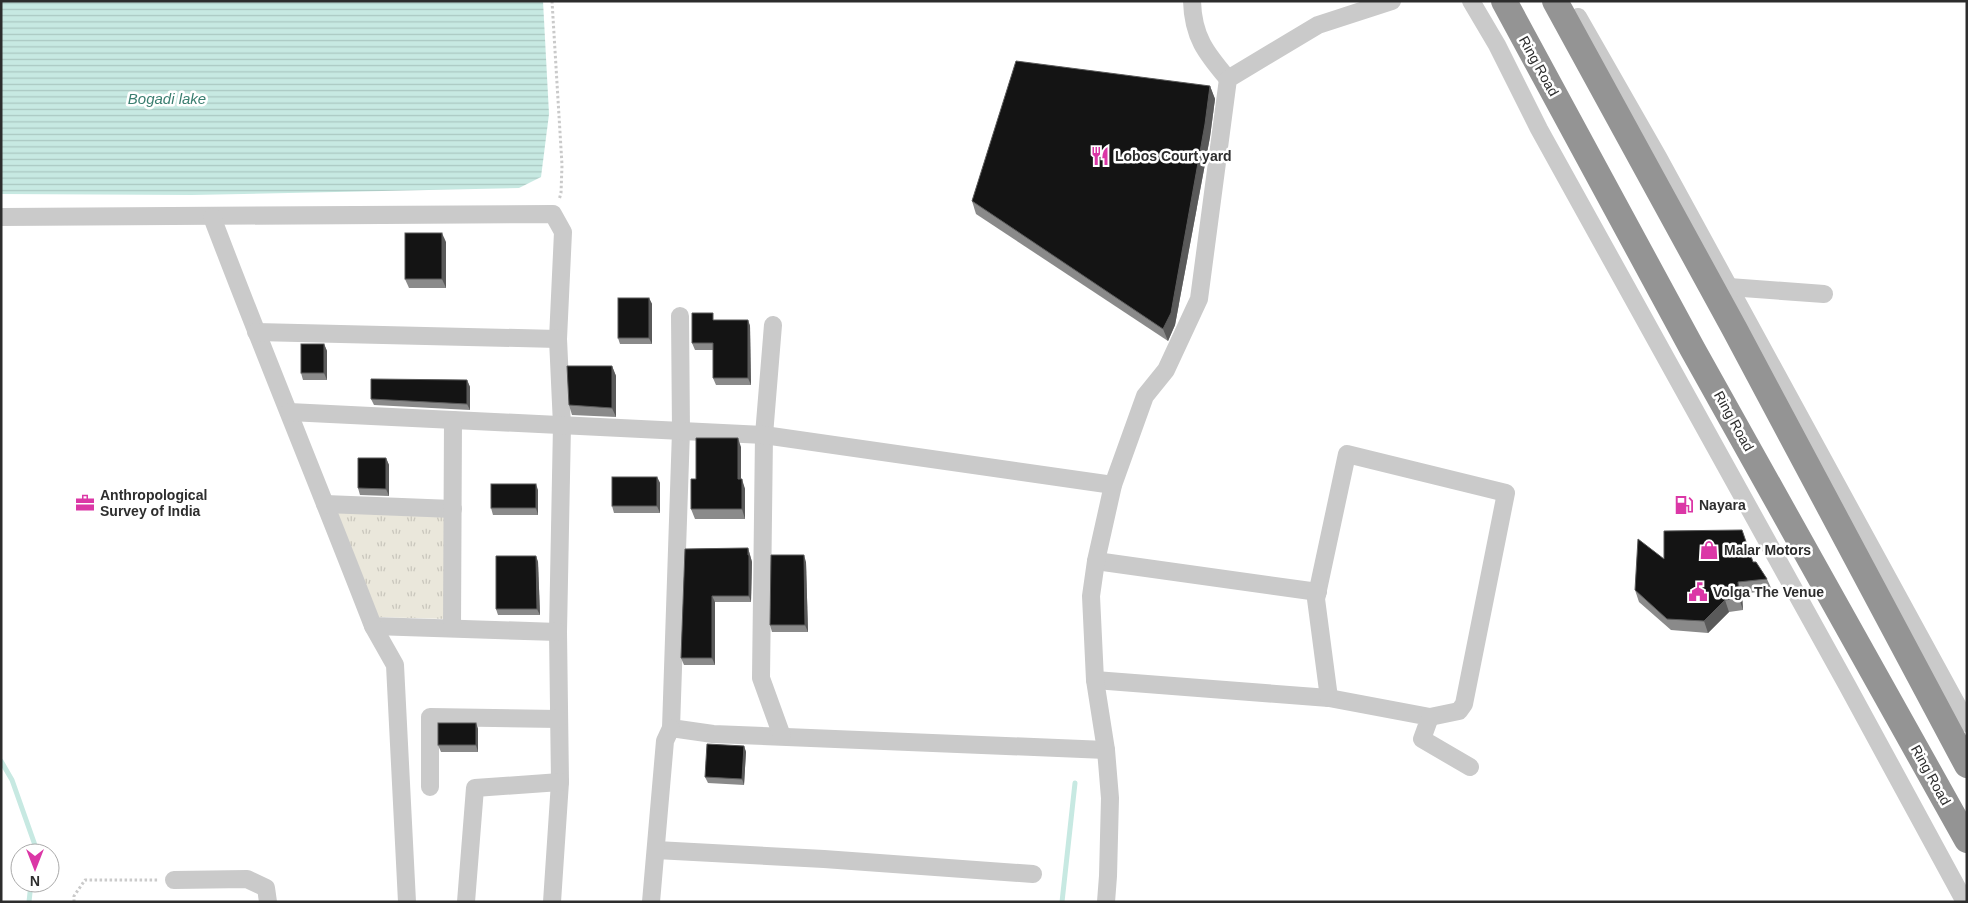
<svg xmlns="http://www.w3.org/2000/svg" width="1968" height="903" font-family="Arial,sans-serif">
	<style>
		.park { fill: url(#park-tufts) }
		.water { fill: url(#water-rules) }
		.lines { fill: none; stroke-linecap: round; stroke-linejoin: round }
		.stream { stroke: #c7e9e2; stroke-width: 5 }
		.path { stroke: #cacaca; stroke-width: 3; stroke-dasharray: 2.5 2.5; stroke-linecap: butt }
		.minor { stroke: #cacaca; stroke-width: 18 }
		.highway { stroke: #949494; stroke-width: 26 }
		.wall { fill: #8a8a8a }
		.shaded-wall { fill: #5a5a5a }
		.building { fill: #141414; stroke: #5a5a5a }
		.labels { text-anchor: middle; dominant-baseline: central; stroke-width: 5; stroke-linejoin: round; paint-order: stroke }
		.street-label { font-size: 14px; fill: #2d2d2d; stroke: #fff }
		.poi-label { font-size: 14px; font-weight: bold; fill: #2d2d2d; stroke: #fff; text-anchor: start }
		.water-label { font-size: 15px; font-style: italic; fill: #3b7e70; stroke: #fff }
	</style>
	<defs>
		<pattern id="park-tufts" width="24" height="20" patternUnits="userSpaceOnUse" patternTransform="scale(1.25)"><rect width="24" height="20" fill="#eae7db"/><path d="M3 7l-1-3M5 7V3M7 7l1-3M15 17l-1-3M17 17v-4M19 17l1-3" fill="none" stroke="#c9c6bc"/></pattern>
		<pattern id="water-rules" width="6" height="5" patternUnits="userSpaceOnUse" patternTransform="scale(1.25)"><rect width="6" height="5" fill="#c7e9e2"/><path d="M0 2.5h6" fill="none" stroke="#abc8c2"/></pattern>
	</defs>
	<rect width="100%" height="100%" fill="#fff"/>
	<polygon class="park" points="332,511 446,514 447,619 375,617"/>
	<polygon class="water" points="1,1 543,1 549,114 541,177 519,188 192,195 1,194"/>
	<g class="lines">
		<g class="stream">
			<polyline points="1,761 12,780 36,848 35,853"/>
			<polyline points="29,902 31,883"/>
			<polyline points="1062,902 1075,783"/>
		</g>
		<g class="path">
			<polyline points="552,1 562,165 561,193 559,200"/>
			<polyline points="74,902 74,896 85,880 159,880"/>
		</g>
		<g class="minor">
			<path d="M1192 1C1193 37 1206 53 1228 79"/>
			<polyline points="1471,1 1497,45 1539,129 1847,685 1965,902"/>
			<polyline points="1578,17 1658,157 1967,723"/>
			<polyline points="1,217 553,214 563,232 558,339 562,425 558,632 560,782 552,902"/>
			<path d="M212 217C264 354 320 489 373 626L558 632"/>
			<polyline points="1729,287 1824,294"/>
			<polyline points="680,316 681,431 671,728 713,734 1106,750"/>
			<polyline points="773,325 764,435 761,678 782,736"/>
			<polyline points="256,332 558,339"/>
			<polyline points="289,412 764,435 1113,485"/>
			<polyline points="325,504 453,509"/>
			<polyline points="1096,561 1318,592"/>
			<polyline points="373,626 395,665 407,902"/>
			<polyline points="452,628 453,420"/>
			<polyline points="1095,680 1329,698 1430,717 1422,739 1470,767"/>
			<polyline points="1329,698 1316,599 1347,454 1506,493 1464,704 1459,711 1430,717"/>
			<polyline points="430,787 430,717 559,719"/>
			<polyline points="656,850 824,859 1033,874"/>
			<polyline points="174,880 247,879 266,888 268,902"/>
			<polyline points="466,902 475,788 560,782"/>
			<polyline points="651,902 665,741 671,728"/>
			<polyline points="1106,902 1108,876 1110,798 1106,750 1095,680 1091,596 1096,561 1113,485 1145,396 1166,370 1199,299 1228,79 1318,25 1392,1"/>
		</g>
		<g class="highway">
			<polyline points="1504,1 1693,350 1967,840"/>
			<polyline points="1555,1 1734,328 1967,765"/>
		</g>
	</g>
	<g class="wall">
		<polygon points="1210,86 1215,99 1210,137 1175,325 1168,341 976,214 972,201"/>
		<polygon points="446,242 446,288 409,288 405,279"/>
		<polygon points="649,298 652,304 652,344 620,344 618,338"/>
		<polygon points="715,320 748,320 750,326 751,385 716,385 713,378 713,350 695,350 692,343"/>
		<polygon points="324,344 327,351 327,380 303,380 301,373"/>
		<polygon points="612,366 616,376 616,417 572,415 569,405"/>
		<polygon points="467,380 470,387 470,410 374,405 371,399"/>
		<polygon points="741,447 741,479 745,489 745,519 695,519 691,509 696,479"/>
		<polygon points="386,458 389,465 389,496 360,495 358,488"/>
		<polygon points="657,477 660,483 660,513 614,513 612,506"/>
		<polygon points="538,490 538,515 493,515 491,508"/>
		<polygon points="748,548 752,562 751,602 715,602 715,665 684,665 681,658 685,549"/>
		<polygon points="536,556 538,562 540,615 498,615 496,609"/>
		<polygon points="806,562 808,632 772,632 770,625"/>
		<polygon points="1753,562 1767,579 1772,590 1742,594 1743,610 1729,612 1708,633 1671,630 1639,602 1635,590"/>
		<polygon points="476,723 478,729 478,752 441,752 438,745"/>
		<polygon points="744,746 746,752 744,785 708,783 705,777"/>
	</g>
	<g class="shaded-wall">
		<polygon points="1210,86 1215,99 1210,137 1175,325 1168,341 1163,329"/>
		<polygon points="442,233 446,242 446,288 442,279"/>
		<polygon points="649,298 652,304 652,344 649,338"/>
		<polygon points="748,320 750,326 751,385 748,378"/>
		<polygon points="324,344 327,351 327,380 324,373"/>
		<polygon points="612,366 616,376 616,417 612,408"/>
		<polygon points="467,380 470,387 470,410 467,404"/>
		<polygon points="738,438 741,447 741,489 738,479"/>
		<polygon points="386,458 389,465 389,496 386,489"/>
		<polygon points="657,477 660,483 660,513 657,506"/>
		<polygon points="742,479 745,489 745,519 742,509"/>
		<polygon points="536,484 538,490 538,515 536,508"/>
		<polygon points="748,548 752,562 751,602 749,596"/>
		<polygon points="804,555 806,562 808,632 805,625"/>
		<polygon points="536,556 538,562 540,615 537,609"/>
		<polygon points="1738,582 1742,594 1743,610 1739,598"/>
		<polygon points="712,596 715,602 715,665 712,658"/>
		<polygon points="1725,600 1729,612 1708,633 1704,621"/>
		<polygon points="476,723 478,729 478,752 476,745"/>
		<polygon points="744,746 746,752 744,785 742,779"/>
	</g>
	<g class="building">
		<polygon points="1016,61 1210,86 1205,124 1171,313 1163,329 972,201"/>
		<rect x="405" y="233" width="37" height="46"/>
		<rect x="618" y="298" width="31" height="40"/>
		<polygon points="692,313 713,313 713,320 748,320 748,378 713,378 713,343 692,343"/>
		<rect x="301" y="344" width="23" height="29"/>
		<polygon points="567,366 612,366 612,408 569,405"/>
		<polygon points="371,379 467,380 467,404 371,399"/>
		<polygon points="696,438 738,438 738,479 742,479 742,509 691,509 691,479 696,479"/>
		<polygon points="358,458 386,458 386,489 358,488"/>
		<rect x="612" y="477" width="45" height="29"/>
		<rect x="491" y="484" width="45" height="24"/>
		<polygon points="1742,530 1753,562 1756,562 1767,579 1738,582 1739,598 1725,600 1704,621 1667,619 1635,590 1638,539 1664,559 1664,531"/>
		<polygon points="748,548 748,555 749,555 749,596 712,596 712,658 681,658 685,549"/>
		<polygon points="771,555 804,555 805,625 770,625"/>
		<polygon points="496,556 536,556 537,609 496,609"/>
		<rect x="438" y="723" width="38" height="22"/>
		<polygon points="707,744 744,746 742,779 705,777"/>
	</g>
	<defs>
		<g id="restaurant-bare" transform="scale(1.5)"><path d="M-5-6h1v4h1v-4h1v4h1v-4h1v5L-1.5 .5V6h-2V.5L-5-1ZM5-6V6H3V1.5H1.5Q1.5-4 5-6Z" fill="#db37a6" stroke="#fff" stroke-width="2.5" paint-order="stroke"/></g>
		<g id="office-bare" transform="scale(1.5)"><path d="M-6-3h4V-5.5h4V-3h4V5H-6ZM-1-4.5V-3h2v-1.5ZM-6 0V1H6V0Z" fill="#db37a6" stroke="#fff" stroke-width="2.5" paint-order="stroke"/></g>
		<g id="fuel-bare" transform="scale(1.5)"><path d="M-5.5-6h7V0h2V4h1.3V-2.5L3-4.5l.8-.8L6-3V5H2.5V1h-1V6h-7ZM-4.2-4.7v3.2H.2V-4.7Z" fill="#db37a6" stroke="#fff" stroke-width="2.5" paint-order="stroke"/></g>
		<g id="shop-bare" transform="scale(1.5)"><path d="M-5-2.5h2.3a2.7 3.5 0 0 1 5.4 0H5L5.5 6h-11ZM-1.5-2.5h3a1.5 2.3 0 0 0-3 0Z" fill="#db37a6" stroke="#fff" stroke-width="2.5" paint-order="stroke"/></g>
		<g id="civic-bare" transform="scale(1.5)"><path d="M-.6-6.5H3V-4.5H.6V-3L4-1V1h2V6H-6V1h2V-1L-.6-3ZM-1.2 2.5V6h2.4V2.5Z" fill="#db37a6" stroke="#fff" stroke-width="2.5" paint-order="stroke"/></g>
	</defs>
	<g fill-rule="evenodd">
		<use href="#restaurant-bare" x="1100" y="156"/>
		<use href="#office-bare" x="85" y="503"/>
		<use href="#fuel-bare" x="1684" y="505"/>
		<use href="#shop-bare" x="1709" y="550"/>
		<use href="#civic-bare" x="1698" y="592"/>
	</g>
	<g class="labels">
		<g class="street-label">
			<text transform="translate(1539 66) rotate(61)">Ring Road</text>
			<text transform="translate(1734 421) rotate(61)">Ring Road</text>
			<text transform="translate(1931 775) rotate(61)">Ring Road</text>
		</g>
		<g class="poi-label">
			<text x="1115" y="156">Lobos Court yard</text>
			<text x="100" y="495">Anthropological<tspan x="100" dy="16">Survey of India</tspan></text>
			<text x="1699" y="505">Nayara</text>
			<text x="1724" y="550">Malar Motors</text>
			<text x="1713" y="592">Volga The Venue</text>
		</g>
		<g class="water-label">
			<text x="167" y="98">Bogadi lake</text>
		</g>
	</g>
	<rect width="1968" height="903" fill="none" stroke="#2d2d2d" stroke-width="5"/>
	<g transform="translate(35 868) rotate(180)"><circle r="24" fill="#ffffff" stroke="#ababab"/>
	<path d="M0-4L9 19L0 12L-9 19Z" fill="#db37a6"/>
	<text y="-8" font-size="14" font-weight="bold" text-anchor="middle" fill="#2d2d2d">N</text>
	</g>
</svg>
